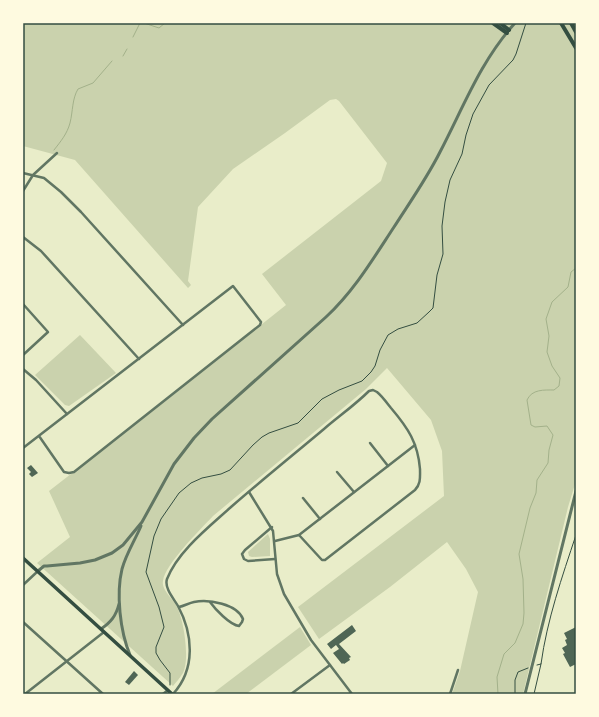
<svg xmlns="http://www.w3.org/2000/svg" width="599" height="717" font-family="Signika,sans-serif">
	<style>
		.green { fill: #cad2ad }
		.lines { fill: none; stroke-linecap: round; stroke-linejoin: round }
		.stream { stroke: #a3b18a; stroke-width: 1 }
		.building { fill: #4f6655 }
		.path { stroke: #344e41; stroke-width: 1 }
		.minor { stroke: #617663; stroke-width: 2.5 }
		.tertiary { stroke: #617663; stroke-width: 3 }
		.secondary { stroke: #344e41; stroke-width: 3.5 }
		.trunk { stroke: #344e41; stroke-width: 4 }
		.neatline { fill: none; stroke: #344e41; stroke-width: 1.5 }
	</style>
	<rect width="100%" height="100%" fill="#e9edc9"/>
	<g class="green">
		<path d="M23 23H576V481L568 507 523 694H452L460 671 478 592 466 569 447 542 390 587 319 639 298 607 444 496 442 451 431 420 387 368 366 389 213 516C201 529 165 564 163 581 161 589 172 598 176 605 184 619 190 659 183 673 180 678 176 682 173 686L37 563 70 537 49 491 174 394 286 305 262 274 381 181 387 163 339 101 336 99 330 100 285 133 233 169 198 207 188 281 191 285 188 288 75 160 23 146Z"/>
		<polygon points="80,335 116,373 69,406 65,405 35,375"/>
		<polygon points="268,534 270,539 270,556 252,557 249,556 248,552"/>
		<polygon points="300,627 311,645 246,694 212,694"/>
	</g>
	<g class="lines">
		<g class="stream">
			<polyline points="144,23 159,28 165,23"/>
			<polyline points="133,37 140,23"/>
			<polyline points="123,56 127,49"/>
			<path d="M54 150C61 141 67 134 70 123 73 111 72 99 78 89L93 83 112 61"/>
			<path d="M498 694 497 677 504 654 515 643 523 624 524 613 523 579 519 554 530 508 536 493 537 480 548 463 549 450 553 435 547 426 535 427 531 425 527 400C532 389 544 390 554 390L559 386 560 378 552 366 547 352 549 336 546 319 552 302 568 287 571 272 576 268"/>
		</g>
	</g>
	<g class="building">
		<polygon points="31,465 38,473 32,477 29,474 31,472 27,468"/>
		<polygon points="352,625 356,631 339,644 351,657 349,658 350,660 344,664 343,663 342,664 333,653 339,649 336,645 331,649 327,644"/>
		<polygon points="576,627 576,664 570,667 563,654 565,653 562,648 567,645 565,640 567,639 564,633"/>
		<polygon points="134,671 138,675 129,685 125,682"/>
	</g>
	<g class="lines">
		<g class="path">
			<path d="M537 665 541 664C547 620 562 577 576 535"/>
			<polyline points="170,685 170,673 160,660 156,653 156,647 164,627 159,607 146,572 154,536 161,519 179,493 191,483 202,478 221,474 230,470 253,445 262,437 269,433 298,423 322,399 339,390 362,381 371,372 375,366 380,350 388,335 398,329 417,323 429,312 433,308 437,275 443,254 442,226 445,202 450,180 462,154 466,135 473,114 489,85 513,60 516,54 526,23"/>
			<polyline points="515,694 515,680 518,672 528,668"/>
			<polyline points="534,694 541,664"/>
		</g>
		<g class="minor">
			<polyline points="23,173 44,178 61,192 81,212 183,325"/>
			<polyline points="23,191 33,175 57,153"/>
			<polyline points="23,237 41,251 139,359"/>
			<polyline points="23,304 48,332 23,355"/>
			<polyline points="23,369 36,380 67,414"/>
			<polyline points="370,443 388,466"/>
			<polyline points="23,448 233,286 261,322 260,325 74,472 69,473 64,472 39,436"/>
			<polyline points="337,472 354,492"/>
			<polyline points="249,492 273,531 277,574 284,594 311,640 352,694"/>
			<polyline points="303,498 320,519"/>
			<polyline points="272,527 245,550 242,554 244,559 248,561 275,559"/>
			<polyline points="275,541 299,535 415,445"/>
			<polyline points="23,585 38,571"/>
			<path d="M179 607C184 606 189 603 194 602 209 599 237 604 243 619L242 622 239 626C230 625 215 609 210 602"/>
			<polyline points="23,622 103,694"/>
			<polyline points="25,694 104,632"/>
			<polyline points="163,694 168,690"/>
			<path d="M173 694C196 669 193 634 178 606 174 599 164 588 167 579 178 551 209 527 231 507 262 480 293 455 324 429 339 416 355 405 369 391L373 390 377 392C382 396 387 403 391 408 408 428 418 443 420 469 420 477 421 484 415 490L325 560H322L299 535"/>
			<polyline points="291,694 330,665"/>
			<polyline points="450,694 458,670"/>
		</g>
		<g class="tertiary">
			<path d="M38 571 44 566H47L80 563 95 560 112 553 123 545 142 522 174 464 194 438 212 419 326 317C354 291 373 259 394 227 410 202 427 178 440 152 464 106 480 62 515 23"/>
			<path d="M101 629C111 622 116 616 119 604"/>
			<path d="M130 655C120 631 116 594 122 569 126 554 135 540 141 526"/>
			<polyline points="525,694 576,491"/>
		</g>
		<polyline class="secondary" points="23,558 172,694"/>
		<g class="trunk">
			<polyline points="493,23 507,33"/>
			<polyline points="500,23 509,30"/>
			<polyline points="561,23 576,48"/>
			<polyline points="571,23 576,32"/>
		</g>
	</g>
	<rect width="599" height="717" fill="none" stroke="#fefae0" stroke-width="48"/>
	<rect x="24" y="24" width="551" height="669" class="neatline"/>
</svg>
